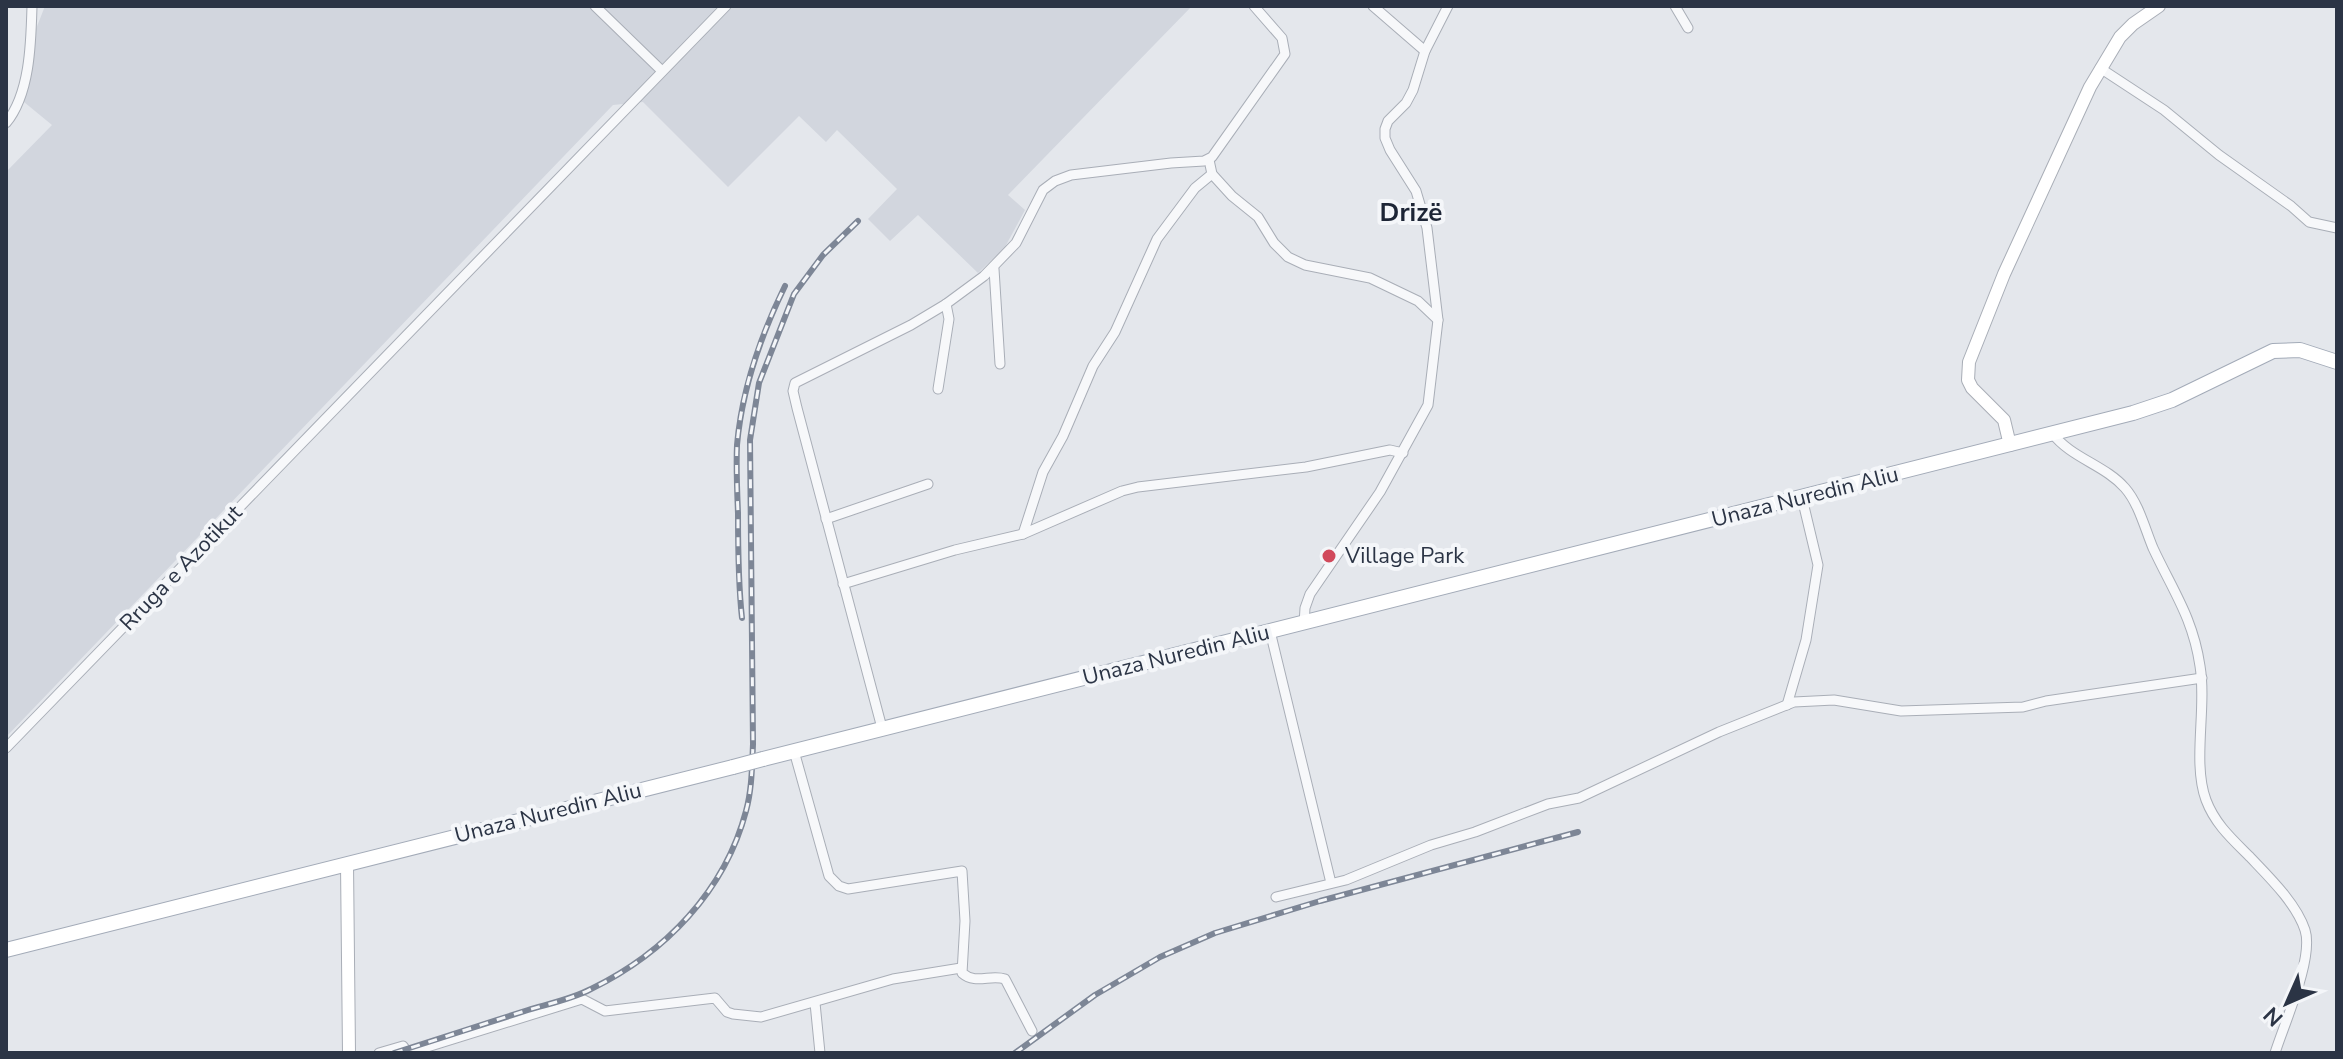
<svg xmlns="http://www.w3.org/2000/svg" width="2343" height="1059" font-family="'Nunito Sans',sans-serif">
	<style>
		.built { fill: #d2d6de }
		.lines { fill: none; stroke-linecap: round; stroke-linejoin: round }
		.street-casing { stroke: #a9aeb7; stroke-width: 11 }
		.secondary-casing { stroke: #a9aeb7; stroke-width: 14 }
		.primary-casing { stroke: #a3abb8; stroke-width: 16 }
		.street { stroke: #f7f8fa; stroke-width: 9 }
		.secondary { stroke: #fff; stroke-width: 12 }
		.primary { stroke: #fff; stroke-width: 14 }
		.rail-casing { stroke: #7d8696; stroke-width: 6 }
		.rail { stroke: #f4f6f9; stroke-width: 3; stroke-dasharray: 9; stroke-linecap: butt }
		.primary-bridge-casing { stroke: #a3abb8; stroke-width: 16; stroke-linecap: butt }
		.primary-bridge { stroke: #fff; stroke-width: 14 }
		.poi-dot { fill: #d1495b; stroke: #f4f6f9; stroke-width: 3 }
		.labels { text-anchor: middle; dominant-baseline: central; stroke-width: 8; stroke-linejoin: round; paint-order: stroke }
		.street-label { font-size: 22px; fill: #2b3445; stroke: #f4f6f9 }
		.poi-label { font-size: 22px; fill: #2b3445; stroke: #f4f6f9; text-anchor: start }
		.quarter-label { font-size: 26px; font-weight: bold; fill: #1d2536; stroke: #f4f6f9 }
	</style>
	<rect width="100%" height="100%" fill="#e4e7ec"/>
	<polygon class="built" points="45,6 1192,6 1008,195 1025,210 1005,247 978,273 918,215 890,241 868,219 897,189 837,130 826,142 799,116 728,187 643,102 613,105 6,737 6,172 52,125 24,102 36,29"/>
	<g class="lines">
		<g class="street-casing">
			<g id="street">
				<polyline points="595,6 662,71"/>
				<polyline points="1373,6 1425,51"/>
				<polyline points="1675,6 1688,28"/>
				<polyline points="2100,68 2164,110 2219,155 2291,206 2309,222 2337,228"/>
				<path d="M6 123C30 94 31 43 32 6"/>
				<polyline points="1209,160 1212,174 1232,196 1258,217 1274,243 1288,257 1305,265 1370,278 1418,301 1438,320"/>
				<polyline points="994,269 1000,364"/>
				<polyline points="938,389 949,319 946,304"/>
				<path d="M2052 433C2071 458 2105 465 2125 488 2139 504 2145 529 2153 548 2173 591 2193 618 2200 666 2207 708 2192 762 2206 800 2215 824 2232 839 2250 857 2269 877 2296 903 2305 930 2314 958 2284 1024 2275 1053"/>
				<polyline points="826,519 928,484"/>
				<polyline points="1023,534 1043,472 1063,436 1093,366 1115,332 1157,239 1195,188 1212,174"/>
				<polyline points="843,584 955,550 1023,534 1122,491 1138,487 1306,467 1390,450 1403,453"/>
				<polyline points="1304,624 1305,608 1310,594 1380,492 1428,405 1438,320 1427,228 1416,191 1390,150 1385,138 1385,129 1388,121 1406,103 1413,90 1425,51 1448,6"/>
				<polyline points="1270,631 1331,883"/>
				<polyline points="1787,705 1806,640 1818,565 1802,498"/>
				<polyline points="882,728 797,408 793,391 795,383 911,325 946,304 984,276 1016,243 1043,190 1055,181 1071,175 1171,163 1204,161 1212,157 1285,54 1282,38 1254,6"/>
				<polyline points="6,748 726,6"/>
				<path d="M794 751 829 876 839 886 848 889 962 871 965 921 962 973C976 985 990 974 1005 979L1032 1031"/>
				<polyline points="1276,897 1346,880 1431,845 1475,832 1548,804 1579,798 1719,732 1794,702 1834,700 1901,711 2023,707 2046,701 2202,678"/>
				<polyline points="815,1003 820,1053"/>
				<polyline points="379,1053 403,1046 408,1053 582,999 605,1011 715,998 727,1012 733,1014 761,1017 893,979 961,968"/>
			</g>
		</g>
		<g class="secondary-casing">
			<g id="secondary">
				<polyline points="2010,445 2004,420 1972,388 1968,380 1969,362 2004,274 2090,87 2120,37 2133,24 2159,6"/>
				<polyline points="347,864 349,1053"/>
			</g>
		</g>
		<g class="primary-casing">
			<g id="primary">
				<polyline points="763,759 2133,413 2172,400 2273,351 2300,350 2337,362"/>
				<polyline points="6,950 733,767"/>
			</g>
		</g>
		<use href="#street" class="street"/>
		<use href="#secondary" class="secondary"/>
		<use href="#primary" class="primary"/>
		<g class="rail-casing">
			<g id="rail">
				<path d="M742 618C738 582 738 548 738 513 737 490 736 467 737 445 742 388 760 337 785 286"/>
				<path d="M394 1053C439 1039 483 1024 528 1010 548 1004 572 999 591 989 665 953 725 891 746 811 752 789 752 766 753 744L750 440 759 383 794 294 823 255 858 221"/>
				<polyline points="1015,1053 1095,995 1160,957 1215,933 1320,901 1578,832"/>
			</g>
		</g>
		<use href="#rail" class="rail"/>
		<g class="primary-bridge-casing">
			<polyline id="primary-bridge" points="733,767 763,759"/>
		</g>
		<use href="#primary-bridge" class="primary-bridge"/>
	</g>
	<circle class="poi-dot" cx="1329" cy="556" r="8"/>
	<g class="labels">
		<g class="street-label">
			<text transform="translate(1805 497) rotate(-14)">Unaza Nuredin Aliu</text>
			<text transform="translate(181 568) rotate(-46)">Rruga e Azotikut</text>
			<text transform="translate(1176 655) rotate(-14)">Unaza Nuredin Aliu</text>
			<text transform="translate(548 813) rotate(-14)">Unaza Nuredin Aliu</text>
		</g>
		<g class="poi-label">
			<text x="1345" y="556">Village Park</text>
		</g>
		<g class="quarter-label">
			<text x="1411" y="212">Drizë</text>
		</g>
	</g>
	<rect width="2343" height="1059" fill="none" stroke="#2b3445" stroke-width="16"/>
	<g transform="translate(2287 1003) rotate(225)" stroke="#f4f6f9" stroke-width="6" paint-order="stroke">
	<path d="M0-6L14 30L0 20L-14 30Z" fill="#2b3445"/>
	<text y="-12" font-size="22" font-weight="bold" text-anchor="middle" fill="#2b3445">N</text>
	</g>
</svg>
